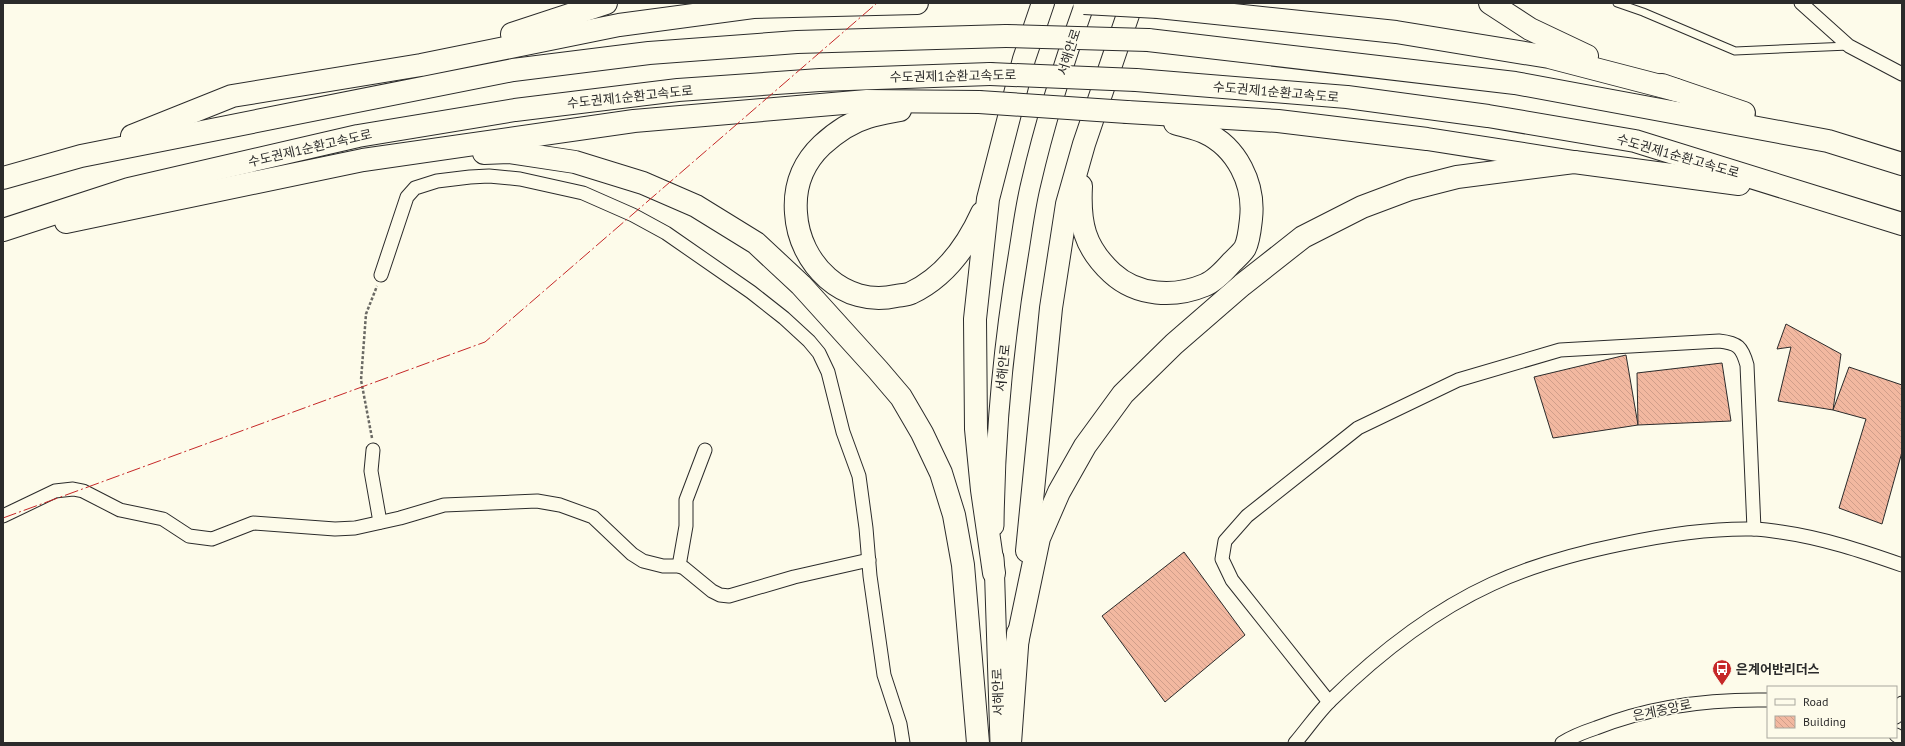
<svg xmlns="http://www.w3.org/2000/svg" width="1905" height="746" font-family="'PT Sans','Noto Sans KR',sans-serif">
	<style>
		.building { fill: url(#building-back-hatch); stroke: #2b2b2b }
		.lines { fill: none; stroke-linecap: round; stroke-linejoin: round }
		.lane-casing { stroke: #2b2b2b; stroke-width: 9 }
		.street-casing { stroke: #2b2b2b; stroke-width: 15 }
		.secondary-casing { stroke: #2b2b2b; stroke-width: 21 }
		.highway-casing { stroke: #2b2b2b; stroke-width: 24 }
		.path { stroke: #6a6964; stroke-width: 2.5; stroke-dasharray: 3 2; stroke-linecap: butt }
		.lane { stroke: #fdfbea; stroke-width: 7 }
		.street { stroke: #fdfbea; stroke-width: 13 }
		.secondary { stroke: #fdfbea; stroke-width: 19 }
		.highway { stroke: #fdfbea; stroke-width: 22 }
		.highway-bridge-casing { stroke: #2b2b2b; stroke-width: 24; stroke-linecap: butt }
		.highway-bridge { stroke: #fdfbea; stroke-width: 22 }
		.power { stroke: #c62828; stroke-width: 1; stroke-dasharray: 14 3 2 3; stroke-linecap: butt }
		.labels { text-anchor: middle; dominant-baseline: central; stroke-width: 3; stroke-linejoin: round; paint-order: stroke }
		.street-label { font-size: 13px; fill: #2b2b2b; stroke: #fdfbea }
		.poi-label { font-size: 13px; font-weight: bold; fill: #2b2b2b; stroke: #fdfbea; text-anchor: start }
	</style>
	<defs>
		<pattern id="building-back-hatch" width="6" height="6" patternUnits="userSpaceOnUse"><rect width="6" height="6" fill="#f2b8a0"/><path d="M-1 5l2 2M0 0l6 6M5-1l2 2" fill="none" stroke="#d09e8a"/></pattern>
	</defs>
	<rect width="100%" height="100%" fill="#fdfbea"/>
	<g class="building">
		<polygon points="1786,324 1841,354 1833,410 1778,401 1791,347 1777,349"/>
		<polygon points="1626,355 1638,425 1553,438 1534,377"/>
		<polygon points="1722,363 1731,421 1638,425 1637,373"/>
		<polygon points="1849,367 1902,385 1902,452 1882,524 1839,508 1866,419 1833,410"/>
		<polygon points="1184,552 1245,635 1165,702 1102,616"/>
	</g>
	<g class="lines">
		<g class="lane-casing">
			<polyline id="lane" points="1617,3 1643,12 1735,51 1849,46"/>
		</g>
		<g class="street-casing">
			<g id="street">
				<polyline points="1801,3 1849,46 1902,74"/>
				<polyline points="381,275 407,197 415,188 437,181 470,177 489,176 520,179 583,193 633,215 666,233 751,292 784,318 809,341 819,353 828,372 843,432 859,476 866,528 870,576 884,675 900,724 903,743"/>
				<polyline points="373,450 371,471 380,522"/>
				<polyline points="3,516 55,491 73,489 83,491 120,510 163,519 189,536 212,539 253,523 335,529 355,528 400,518 444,505 537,501 560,505 593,517 632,554 643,561 663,566 679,566 684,568 712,591 720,595 729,596 794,577 869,560"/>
				<polyline points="679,566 686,526 686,500 705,450"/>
				<path d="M1329 702 1232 580 1222 559 1225 541 1247 516 1358 428 1458 380 1560 350 1719 341C1738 343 1742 347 1747 365L1754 529"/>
				<polyline points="1896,717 1902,703"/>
				<polyline points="1896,735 1902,739"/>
				<path d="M1295 743C1307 729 1317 714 1330 701 1377 655 1431 612 1492 584 1533 565 1578 553 1622 544 1664 535 1711 528 1754 529 1763 529 1772 531 1781 532 1823 538 1862 551 1902 565"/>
				<path d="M1562 743C1573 736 1584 732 1596 728 1651 706 1709 699 1768 700"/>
			</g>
		</g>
		<g class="secondary-casing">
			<g id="secondary">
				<path d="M994 526C995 435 1003 346 1018 257 1022 233 1025 207 1031 183 1045 122 1064 62 1085 3"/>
				<polyline points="994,558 1000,743"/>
			</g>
		</g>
		<g class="highway-casing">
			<g id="highway">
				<polyline points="1490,3 1530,29 1587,56"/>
				<polyline points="1158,7 1396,32 1549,57 1676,90"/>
				<polyline points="512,34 606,3"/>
				<polyline points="1148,40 1515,83 1828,141 1902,164"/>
				<polyline points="1136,80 1347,97 1488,116 1635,141 1902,224"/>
				<polyline points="1662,85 1744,113"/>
				<path d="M900 110C890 112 878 114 868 117 851 122 834 134 822 145 802 164 794 187 796 213 799 264 844 308 896 296 901 295 907 295 911 293 945 277 967 246 982 213"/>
				<polyline points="1127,112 1278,121 1427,139 1574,162 1739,184"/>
				<polyline points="132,136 232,96 421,65 619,25 753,7 917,3"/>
				<polyline points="484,153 509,152 575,162 643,183 696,206 756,243 801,285 878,370 901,397 922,433 941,473 954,515 963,565 978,743"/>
				<polyline points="3,178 81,156 513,70 649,53 797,42 1006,36"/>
				<path d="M1081 186C1079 223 1084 247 1112 273 1137 296 1174 298 1205 285 1215 281 1225 270 1232 262 1236 258 1242 253 1245 248 1249 240 1250 228 1251 219 1255 184 1237 147 1204 132 1195 128 1184 126 1175 123"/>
				<polyline points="66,222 363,160 634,121 867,101 979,102"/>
				<polyline points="3,230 129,189 358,136 515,110 678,90 820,80 990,74"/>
				<polyline points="1027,551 1051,308 1067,204 1084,144 1132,3"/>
				<polyline points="994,573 982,490 976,429 975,319 988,199 1024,59 1043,3"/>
				<polyline points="1016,648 1039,538 1059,492 1085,446 1123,394 1174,344 1242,285 1303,237 1362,207 1410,189 1457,177 1574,162"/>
				<polyline points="1010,743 1018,633"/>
			</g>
		</g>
		<polyline class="path" points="372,438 361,380 366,314 377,286"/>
		<use href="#lane" class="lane"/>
		<use href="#street" class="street"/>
		<use href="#secondary" class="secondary"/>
		<use href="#highway" class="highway"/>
		<g class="highway-bridge-casing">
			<g id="highway-bridge">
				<polyline points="1084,3 1158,7"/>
				<polyline points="1006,36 1148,40"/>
				<polyline points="990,74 1136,80"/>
				<polyline points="979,102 1127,112"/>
			</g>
		</g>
		<use href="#highway-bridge" class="highway-bridge"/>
		<polyline class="power" points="3,518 485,342 877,3"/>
	</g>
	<defs>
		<g id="bus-pin" transform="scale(1)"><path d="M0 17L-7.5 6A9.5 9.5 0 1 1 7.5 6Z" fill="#c62828" stroke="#fdfbea"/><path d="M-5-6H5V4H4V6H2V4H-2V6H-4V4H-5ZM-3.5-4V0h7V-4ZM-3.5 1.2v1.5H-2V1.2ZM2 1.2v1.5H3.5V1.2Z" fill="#fff"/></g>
	</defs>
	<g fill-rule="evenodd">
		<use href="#bus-pin" x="1722" y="669"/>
	</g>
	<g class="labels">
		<g class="street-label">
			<text transform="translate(1069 52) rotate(-72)">서해안로</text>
			<text transform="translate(953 76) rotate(-1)">수도권제1순환고속도로</text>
			<text transform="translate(1276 92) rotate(5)">수도권제1순환고속도로</text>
			<text transform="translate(630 97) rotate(-6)">수도권제1순환고속도로</text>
			<text transform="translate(310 148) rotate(-13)">수도권제1순환고속도로</text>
			<text transform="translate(1678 156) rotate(16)">수도권제1순환고속도로</text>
			<text transform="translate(1003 368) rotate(-84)">서해안로</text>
			<text transform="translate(998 692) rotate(-92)">서해안로</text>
			<text transform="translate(1662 710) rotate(-12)">은계중앙로</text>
		</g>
		<g class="poi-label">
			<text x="1736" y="669">은계어반리더스</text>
		</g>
	</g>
	<rect width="1905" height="746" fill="none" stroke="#2b2b2b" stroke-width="8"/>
	<rect x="1767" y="686" width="130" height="52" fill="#fdfbea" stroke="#a9a89e"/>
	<rect x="1775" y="699" width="20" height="6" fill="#fdfbea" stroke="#a9a89e"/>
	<text x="1803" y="706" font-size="12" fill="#2b2b2b">Road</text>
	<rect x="1775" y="716" width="20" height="12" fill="url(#building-back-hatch)" stroke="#a9a89e"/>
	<text x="1803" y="726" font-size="12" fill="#2b2b2b">Building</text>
</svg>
